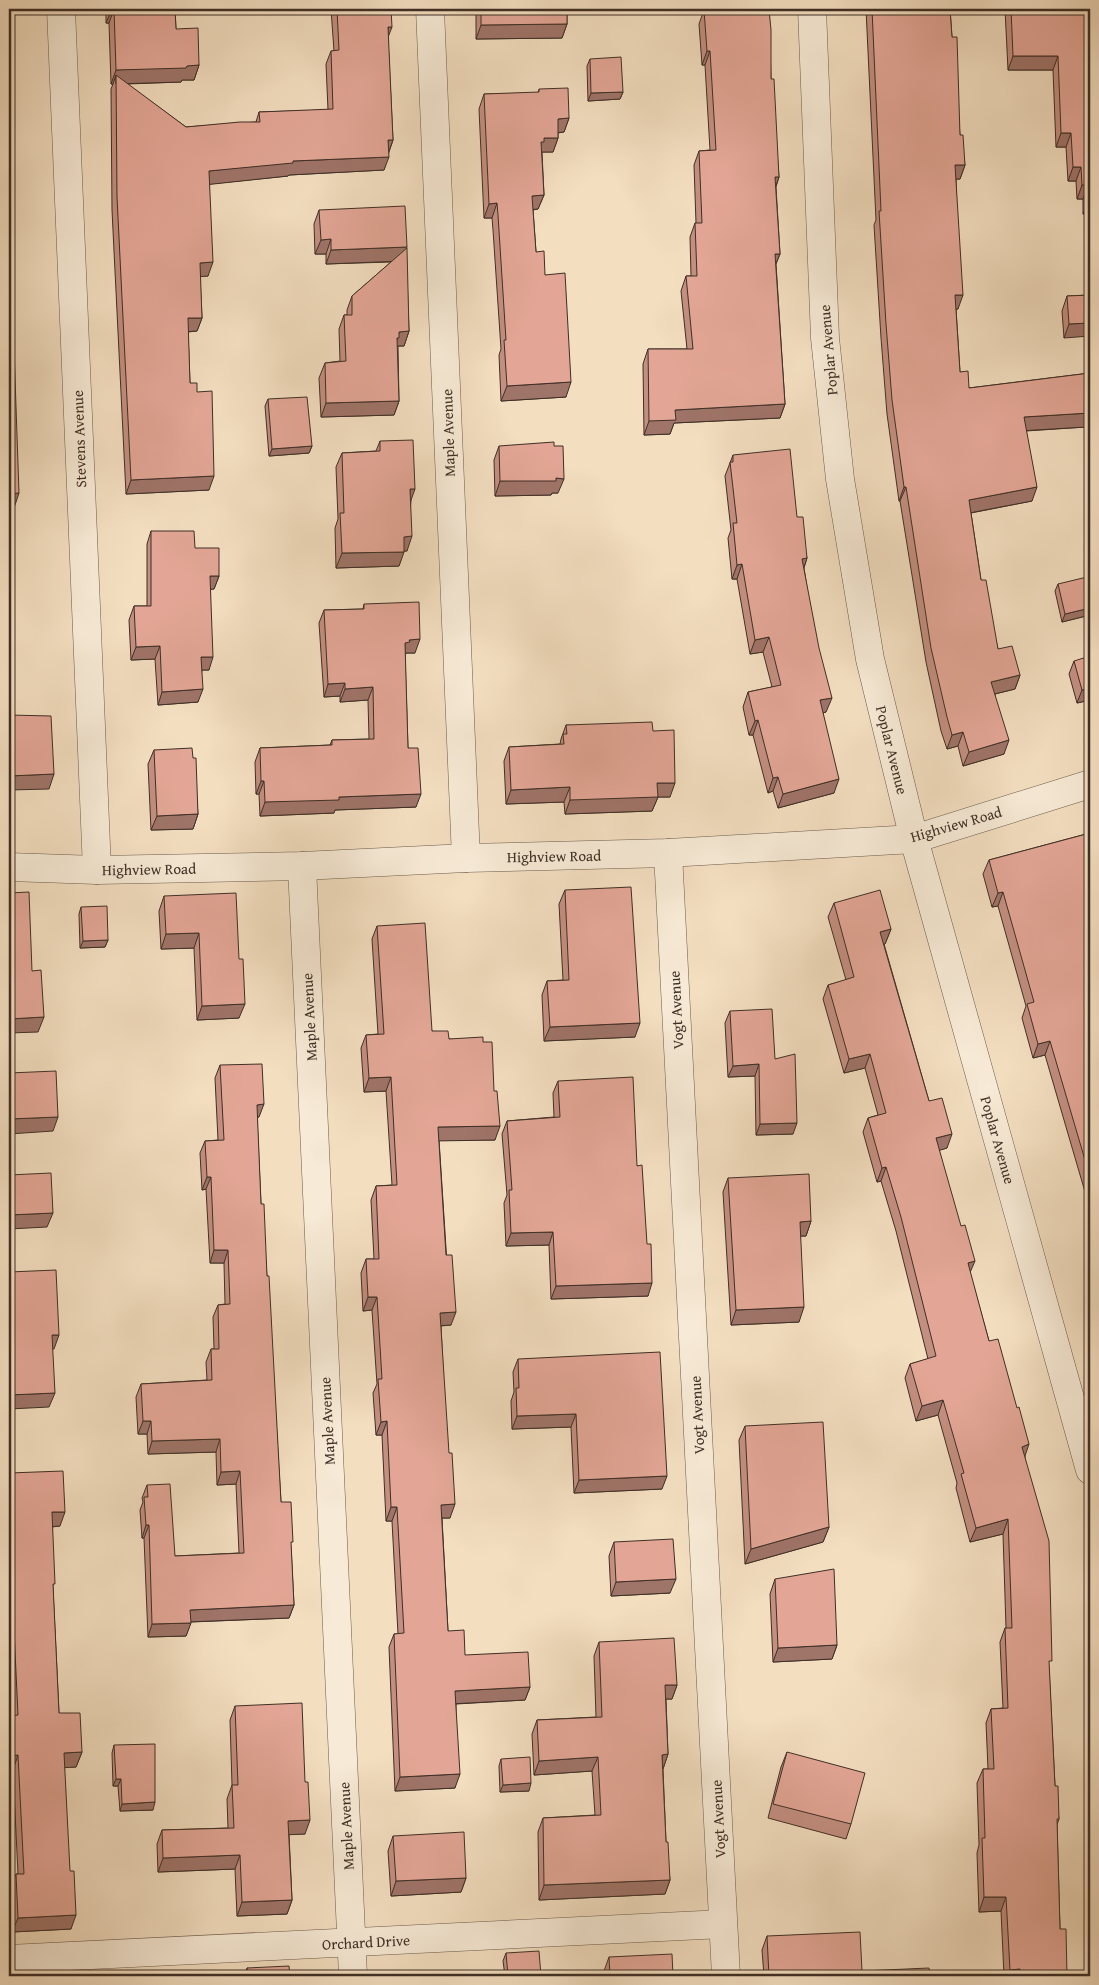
<svg xmlns="http://www.w3.org/2000/svg" width="1099" height="1985" font-family="'Gentium Book Plus',serif">
	<style>
		.lines { fill: none; stroke-linecap: round; stroke-linejoin: round }
		.minor-casing { stroke: #6c5b4c; stroke-width: 29 }
		.minor { stroke: #f7ead6; stroke-width: 28 }
		.wall { fill: #c38f81; stroke: #3f2f26 }
		.shaded-wall { fill: #9f7469; stroke: #3f2f26 }
		.building { fill: #e3a696; stroke: #3f2f26 }
		.labels { text-anchor: middle; dominant-baseline: central; stroke-width: 5; stroke-linejoin: round; paint-order: stroke }
		.street-label { font-size: 15px; fill: #3f2f26; stroke: #f7ead6 }
	</style>
	<rect width="100%" height="100%" fill="#f3dec0"/>
	<filter id="stains"><feTurbulence type="fractalNoise" baseFrequency=".004" numOctaves="4"/><feColorMatrix values="0 0 0 0 .2 0 0 0 0 .09 0 0 0 0 .02 0 0 0 .5 -.17"/></filter>
	<radialGradient id="worn" r=".72"><stop offset=".6" stop-color="#630" stop-opacity="0"/><stop offset="1" stop-color="#630" stop-opacity=".3"/></radialGradient>
	<g class="lines">
		<g class="minor-casing">
			<g id="minor">
				<polyline points="61,9 97,870"/>
				<polyline points="430,9 466,858"/>
				<polyline points="812,9 825,338 840,479 870,659 914,839 1090,1470"/>
				<polyline points="668,853 726,1976"/>
				<polyline points="302,866 353,1976"/>
				<polyline points="9,867 97,870 302,866 466,858 668,853 914,839 1090,784"/>
				<polyline points="9,1959 723,1924"/>
			</g>
		</g>
		<use href="#minor" class="minor"/>
	</g>
	<g class="wall">
		<polygon points="106,9 175,9 176,29 199,65 194,80 182,80 181,82 127,84 186,127 256,122 259,112 328,110 326,64 331,51 334,51 331,9 391,9 388,38 393,140 389,152 384,170 289,175 288,176 209,184 208,276 200,276 202,318 197,331 188,332 190,383 197,392 209,490 126,494 112,210 111,89 113,84 111,84 109,23 106,23"/>
		<polygon points="476,9 567,9 567,24 562,38 476,39"/>
		<polygon points="714,9 769,9 771,79 779,177 776,187 780,254 776,264 785,404 780,418 674,423 670,434 644,435 643,364 648,349 687,349 681,291 686,276 691,276 690,237 695,223 696,223 694,165 699,151 710,150 705,65 702,65 699,24 704,10"/>
		<polygon points="866,9 950,9 952,37 960,135 965,165 960,179 956,179 958,309 956,309 960,372 969,388 1090,373 1090,465 1086,427 1026,431 1032,501 971,513 981,580 998,649 1020,675 1015,689 995,694 1004,754 963,766 958,746 947,749 941,731 926,662 900,501 899,501 887,414 881,338 874,225 876,220"/>
		<polygon points="1005,9 1090,9 1090,214 1083,214 1083,199 1077,199 1076,181 1068,181 1066,147 1056,147 1053,70 1008,70"/>
		<polygon points="590,59 623,92 620,99 588,101 587,66"/>
		<polygon points="539,89 569,118 564,132 558,133 558,138 553,152 542,152 544,195 538,209 533,210 536,252 545,275 566,397 501,401 499,355 501,349 493,230 492,218 484,218 479,109 484,94 538,93"/>
		<polygon points="319,210 406,249 409,331 404,346 398,346 399,401 394,415 321,417 319,378 325,363 340,361 339,329 344,315 347,315 347,310 352,296 391,262 326,264 326,254 315,254 314,224"/>
		<polygon points="1090,295 1064,338 1062,311 1067,296"/>
		<polygon points="268,399 312,446 309,453 269,456 265,406"/>
		<polygon points="380,441 411,500 407,551 404,551 399,566 336,568 335,528 338,519 336,467 342,453 376,451"/>
		<polygon points="499,446 558,493 552,493 551,495 495,496 494,460"/>
		<polygon points="733,455 797,517 807,558 804,568 826,712 823,713 834,793 778,808 773,791 768,793 753,735 749,735 743,707 748,692 772,687 763,652 750,654 737,579 732,579 728,538 731,530 725,476"/>
		<polygon points="151,531 195,548 219,576 214,589 210,589 209,670 202,670 198,702 158,705 155,659 131,660 129,620 134,606 147,606 147,544"/>
		<polygon points="1058,584 1090,592 1090,615 1062,622 1055,591"/>
		<polygon points="364,604 415,653 406,653 405,655 408,748 416,807 335,810 334,813 260,816 259,794 256,794 255,762 260,748 330,745 332,740 369,739 368,700 340,702 340,696 324,697 319,623 324,610 363,609"/>
		<polygon points="1074,661 1090,700 1077,703 1069,674"/>
		<polygon points="566,725 653,731 670,797 658,797 652,811 565,814 564,802 506,804 504,761 509,747 560,744 561,739"/>
		<polygon points="154,750 193,758 198,814 193,829 151,830 148,764"/>
		<polygon points="1090,833 1090,1209 1045,1055 1033,1058 1022,1018 1026,1006 998,906 992,907 983,874 989,860"/>
		<polygon points="565,890 635,1037 544,1041 542,995 547,981 563,980 559,904"/>
		<polygon points="164,896 239,959 239,1018 197,1020 194,948 161,949 159,911"/>
		<polygon points="834,903 891,929 885,944 884,944 929,1101 947,1148 939,1150 970,1273 989,1341 1025,1457 1049,1668 1055,1786 1059,1819 1057,1825 1060,1929 1067,1976 1004,1976 1001,1911 979,1912 977,1853 979,1845 977,1783 983,1769 988,1769 986,1723 991,1709 1003,1708 1000,1642 1005,1628 1006,1628 1003,1534 970,1542 956,1488 957,1483 938,1415 916,1421 905,1378 910,1364 928,1359 896,1231 881,1181 877,1182 863,1132 868,1118 878,1115 865,1068 844,1073 823,999 828,985 846,980 828,917"/>
		<polygon points="81,907 108,940 105,947 80,948 79,914"/>
		<polygon points="377,926 432,1031 449,1039 483,1042 495,1140 439,1140 451,1325 441,1326 450,1518 442,1518 448,1631 465,1655 530,1687 525,1700 456,1704 455,1788 395,1791 389,1647 394,1634 398,1634 392,1521 386,1521 382,1435 376,1435 373,1393 377,1384 372,1310 363,1311 361,1273 366,1259 374,1259 371,1200 376,1186 392,1185 386,1091 364,1092 361,1048 366,1035 378,1034 372,939"/>
		<polygon points="730,1011 775,1059 793,1134 756,1135 755,1076 728,1077 725,1023"/>
		<polygon points="220,1065 259,1117 257,1117 261,1204 267,1276 281,1502 291,1547 294,1605 289,1618 191,1622 186,1636 148,1637 144,1538 142,1538 140,1510 143,1502 142,1498 147,1485 175,1556 239,1553 236,1484 217,1485 216,1452 148,1454 147,1434 138,1434 136,1397 141,1384 207,1380 206,1362 211,1349 214,1349 213,1317 218,1305 225,1304 224,1263 210,1263 206,1189 202,1190 200,1153 205,1141 218,1140 215,1078"/>
		<polygon points="558,1081 637,1166 648,1296 551,1299 549,1245 506,1246 504,1203 507,1195 502,1134 507,1121 554,1117 553,1093"/>
		<polygon points="728,1178 811,1221 806,1236 800,1236 799,1322 731,1325 723,1192"/>
		<polygon points="518,1359 662,1489 574,1493 571,1427 512,1429 511,1401 514,1392 513,1372"/>
		<polygon points="745,1426 829,1527 823,1542 745,1564 739,1440"/>
		<polygon points="9,1473 60,1526 52,1527 53,1589 59,1713 82,1752 76,1767 64,1767 71,1929 12,1932 10,1888 16,1874 18,1874 13,1770 12,1716 9,1642"/>
		<polygon points="614,1542 670,1593 611,1596 609,1556"/>
		<polygon points="775,1579 837,1645 832,1659 773,1662 770,1594"/>
		<polygon points="599,1642 677,1685 672,1699 666,1699 668,1754 663,1769 666,1842 670,1880 665,1894 539,1900 538,1832 543,1818 595,1815 592,1771 534,1775 532,1734 537,1720 596,1717 594,1656"/>
		<polygon points="235,1706 305,1834 289,1834 292,1900 287,1914 237,1916 235,1869 158,1872 157,1844 162,1830 228,1828 227,1799 232,1785 230,1720"/>
		<polygon points="114,1745 153,1810 120,1811 118,1786 113,1786 112,1753"/>
		<polygon points="787,1752 851,1824 846,1839 768,1818 781,1767"/>
		<polygon points="501,1759 529,1791 500,1792 499,1766"/>
		<polygon points="393,1836 466,1878 461,1892 391,1896 388,1851"/>
		<polygon points="767,1936 862,1971 930,1976 764,1976 762,1950"/>
		<polygon points="506,1953 541,1976 505,1976 503,1961"/>
		<polygon points="609,1957 673,1976 604,1976 604,1971"/>
		<polygon points="247,1968 290,1976 244,1976"/>
	</g>
	<g class="shaded-wall">
		<polygon points="112,9 114,9 109,23 106,23"/>
		<polygon points="567,24 562,38 476,39 481,25"/>
		<polygon points="388,27 392,27 387,40"/>
		<polygon points="707,51 710,51 705,65 702,65"/>
		<polygon points="1013,56 1058,56 1053,70 1008,70"/>
		<polygon points="199,65 194,80 182,80 181,82 116,84 116,75 113,84 111,84 116,70"/>
		<polygon points="623,92 620,99 588,101 591,93"/>
		<polygon points="569,118 564,132 552,133 558,119"/>
		<polygon points="1061,133 1071,133 1066,147 1056,147"/>
		<polygon points="544,138 558,138 553,152 540,152 541,142"/>
		<polygon points="388,140 393,140 388,154"/>
		<polygon points="389,157 384,170 289,175 288,176 204,185 209,171 293,161"/>
		<polygon points="955,165 965,165 960,179 950,179"/>
		<polygon points="1073,167 1081,167 1076,181 1068,181"/>
		<polygon points="775,177 779,177 774,191"/>
		<polygon points="1082,185 1088,185 1083,199 1077,199"/>
		<polygon points="544,195 538,209 527,210 532,196"/>
		<polygon points="1088,200 1090,200 1090,214 1083,214"/>
		<polygon points="497,203 492,218 484,218 489,204"/>
		<polygon points="331,239 326,254 315,254 321,240"/>
		<polygon points="407,247 402,261 326,264 331,250"/>
		<polygon points="775,254 780,254 774,268"/>
		<polygon points="213,262 208,276 195,277 200,263"/>
		<polygon points="955,295 963,295 958,309 950,309"/>
		<polygon points="188,318 202,318 197,331 182,332"/>
		<polygon points="1090,323 1090,336 1064,338 1069,324"/>
		<polygon points="409,331 404,346 396,346 394,352 399,332"/>
		<polygon points="571,382 566,397 501,401 507,386"/>
		<polygon points="399,401 394,415 321,417 326,403"/>
		<polygon points="785,404 780,418 674,423 670,434 644,435 649,421 675,410"/>
		<polygon points="1090,413 1090,415 1086,427 1019,431 1024,417"/>
		<polygon points="312,446 309,453 269,456 272,449"/>
		<polygon points="214,476 209,490 126,494 131,480"/>
		<polygon points="556,478 564,479 558,493 552,493 551,495 495,496 500,481"/>
		<polygon points="904,487 906,487 900,501 899,501"/>
		<polygon points="1037,487 1032,501 964,514 969,500"/>
		<polygon points="410,489 415,489 410,503"/>
		<polygon points="19,493 14,508 9,508 9,494"/>
		<polygon points="412,536 407,551 399,551 404,537"/>
		<polygon points="404,552 399,566 336,568 342,553"/>
		<polygon points="807,558 802,573 802,559"/>
		<polygon points="742,564 737,579 732,579 737,565"/>
		<polygon points="210,576 219,576 214,589 205,590"/>
		<polygon points="1090,608 1090,615 1062,622 1065,614"/>
		<polygon points="769,637 763,652 750,654 755,640"/>
		<polygon points="420,639 415,653 406,653 405,656 405,643 409,640"/>
		<polygon points="160,646 155,659 131,660 136,647"/>
		<polygon points="201,657 213,657 209,670 196,670"/>
		<polygon points="1020,675 1015,689 986,696 991,682"/>
		<polygon points="345,683 340,696 324,697 328,684"/>
		<polygon points="373,687 368,700 340,702 345,689"/>
		<polygon points="1090,688 1090,700 1077,703 1082,690"/>
		<polygon points="203,689 198,702 158,705 162,692"/>
		<polygon points="832,698 826,712 815,715 820,700"/>
		<polygon points="758,720 753,735 749,735 755,721"/>
		<polygon points="963,732 958,746 947,749 952,735"/>
		<polygon points="1009,740 1004,754 963,766 969,752"/>
		<polygon points="54,774 49,789 9,790 9,776"/>
		<polygon points="778,777 773,791 768,793 773,778"/>
		<polygon points="839,779 834,793 778,808 783,794"/>
		<polygon points="261,781 264,781 259,794 256,794"/>
		<polygon points="657,783 675,783 670,797 658,797 652,811 565,814 570,800"/>
		<polygon points="570,787 564,802 506,804 511,790"/>
		<polygon points="421,794 416,807 335,810 334,813 260,816 265,802 339,797"/>
		<polygon points="198,814 193,829 151,830 157,816"/>
		<polygon points="1003,892 998,906 992,907 998,893"/>
		<polygon points="891,929 885,944 875,947 880,932"/>
		<polygon points="199,933 194,948 161,949 166,934"/>
		<polygon points="108,940 105,947 80,948 83,941"/>
		<polygon points="245,1004 239,1018 197,1020 202,1006"/>
		<polygon points="44,1017 38,1032 9,1033 9,1019"/>
		<polygon points="640,1023 635,1037 544,1041 550,1027"/>
		<polygon points="1050,1041 1045,1055 1033,1058 1038,1044"/>
		<polygon points="870,1054 865,1068 844,1073 849,1059"/>
		<polygon points="759,1064 755,1076 728,1077 733,1066"/>
		<polygon points="391,1077 386,1091 364,1092 369,1078"/>
		<polygon points="264,1104 259,1117 252,1118 257,1105"/>
		<polygon points="58,1117 53,1131 9,1134 9,1119"/>
		<polygon points="797,1123 793,1134 756,1135 760,1124"/>
		<polygon points="500,1126 495,1140 433,1141 438,1127"/>
		<polygon points="952,1134 947,1148 931,1153 936,1138"/>
		<polygon points="886,1167 881,1181 877,1182 882,1168"/>
		<polygon points="207,1177 211,1177 206,1189 202,1190"/>
		<polygon points="53,1213 47,1227 9,1229 9,1215"/>
		<polygon points="811,1221 806,1236 794,1236 800,1222"/>
		<polygon points="553,1232 549,1245 506,1246 511,1233"/>
		<polygon points="214,1250 228,1250 224,1263 210,1263"/>
		<polygon points="975,1261 969,1275 968,1263"/>
		<polygon points="652,1283 648,1296 551,1299 556,1286"/>
		<polygon points="368,1297 377,1297 372,1310 363,1311"/>
		<polygon points="804,1307 799,1322 731,1325 736,1310"/>
		<polygon points="456,1312 451,1325 435,1326 440,1313"/>
		<polygon points="52,1335 59,1335 54,1349 46,1350"/>
		<polygon points="55,1393 49,1407 9,1409 9,1395"/>
		<polygon points="943,1400 938,1415 916,1421 922,1406"/>
		<polygon points="576,1414 571,1427 512,1429 517,1416"/>
		<polygon points="143,1421 151,1421 147,1434 138,1434"/>
		<polygon points="387,1421 382,1435 376,1435 381,1422"/>
		<polygon points="220,1439 216,1452 148,1454 152,1441"/>
		<polygon points="1029,1444 1024,1459 1022,1447"/>
		<polygon points="240,1471 236,1484 217,1485 221,1472"/>
		<polygon points="667,1476 662,1489 574,1493 579,1480"/>
		<polygon points="455,1504 450,1518 436,1518 441,1505"/>
		<polygon points="391,1507 397,1507 392,1521 386,1521"/>
		<polygon points="52,1512 65,1512 60,1526 46,1527"/>
		<polygon points="1008,1519 1003,1534 970,1542 976,1528"/>
		<polygon points="146,1525 149,1525 144,1538 142,1538"/>
		<polygon points="829,1527 823,1542 745,1564 751,1549"/>
		<polygon points="676,1579 670,1593 611,1596 616,1582"/>
		<polygon points="294,1605 289,1618 186,1622 190,1610"/>
		<polygon points="191,1623 186,1636 148,1637 152,1624"/>
		<polygon points="837,1645 832,1659 773,1662 778,1648"/>
		<polygon points="665,1685 677,1685 672,1699 660,1699"/>
		<polygon points="530,1687 525,1700 450,1704 455,1691"/>
		<polygon points="82,1752 76,1767 58,1768 64,1753"/>
		<polygon points="668,1754 663,1769 662,1755"/>
		<polygon points="18,1755 13,1770 9,1770 9,1756"/>
		<polygon points="598,1757 592,1771 534,1775 539,1761"/>
		<polygon points="460,1774 455,1788 395,1791 400,1777"/>
		<polygon points="116,1779 121,1779 118,1786 113,1786"/>
		<polygon points="531,1783 529,1791 500,1792 503,1785"/>
		<polygon points="155,1802 153,1810 120,1811 122,1804"/>
		<polygon points="310,1820 305,1834 283,1835 288,1821"/>
		<polygon points="240,1855 235,1869 158,1872 163,1858"/>
		<polygon points="466,1878 461,1892 391,1896 396,1881"/>
		<polygon points="670,1880 665,1894 539,1900 544,1885"/>
		<polygon points="984,1897 1006,1897 1001,1911 979,1912"/>
		<polygon points="292,1900 287,1914 237,1916 242,1902"/>
		<polygon points="76,1915 71,1929 12,1932 18,1918"/>
		<polygon points="1020,1969 1018,1976 1007,1976 1010,1970"/>
	</g>
	<g class="building">
		<polygon points="114,9 175,9 176,29 198,28 199,65 187,66 186,68 116,70"/>
		<polygon points="337,9 391,9 392,27 388,27 393,140 388,140 389,157 293,161 293,163 209,171 213,262 200,263 202,318 188,318 190,383 197,383 197,392 212,391 214,476 131,480 117,197 116,75 186,127 240,122 260,122 259,112 333,109 331,51 339,50"/>
		<polygon points="481,9 567,9 567,24 481,25"/>
		<polygon points="719,9 769,9 771,30 771,79 774,79 779,177 775,177 780,254 775,254 785,404 675,410 676,420 649,421 648,349 693,349 686,276 697,276 695,223 702,223 699,151 716,150 710,51 707,51 704,10"/>
		<polygon points="872,9 950,9 952,37 957,37 960,135 963,135 965,165 955,165 963,295 955,295 960,372 968,371 969,388 1090,373 1090,413 1024,417 1037,487 969,500 981,580 986,580 998,649 1012,646 1020,675 991,682 1009,740 969,752 963,732 952,735 947,717 931,648 906,487 904,487 892,400 886,324 879,211 881,211"/>
		<polygon points="1011,9 1090,9 1090,200 1088,200 1088,185 1082,185 1081,167 1073,167 1071,133 1061,133 1058,56 1013,56"/>
		<polygon points="621,57 623,92 591,93 590,59"/>
		<polygon points="568,88 569,118 558,119 558,138 544,138 544,142 541,142 544,195 532,196 536,252 544,251 545,275 565,273 571,382 507,386 504,340 506,340 498,215 497,203 489,204 484,94 539,92 539,89"/>
		<polygon points="405,206 407,247 331,250 331,239 321,240 319,210"/>
		<polygon points="9,233 10,233 19,493 9,494 11,562 9,562"/>
		<polygon points="407,248 409,331 399,332 399,338 397,338 399,401 326,403 325,363 346,361 344,315 352,315 352,296"/>
		<polygon points="1090,295 1090,323 1069,324 1067,296"/>
		<polygon points="307,397 312,446 272,449 268,399"/>
		<polygon points="413,440 415,489 410,489 412,536 404,537 404,552 342,553 340,513 344,513 342,453 380,451 380,441"/>
		<polygon points="554,442 554,446 563,446 564,479 556,478 556,481 500,481 499,446"/>
		<polygon points="790,449 797,517 803,517 807,558 802,559 819,648 832,698 820,700 839,779 783,794 778,777 773,778 758,720 755,721 748,692 781,685 769,637 755,640 742,564 737,565 733,523 737,523 730,462 733,462 733,455"/>
		<polygon points="151,531 194,531 195,548 219,548 219,576 210,576 213,657 201,657 203,689 162,692 160,646 136,647 134,606 151,606"/>
		<polygon points="1087,577 1090,592 1090,608 1065,614 1058,584"/>
		<polygon points="419,602 420,639 409,640 410,642 405,643 408,748 418,748 421,794 339,797 339,800 265,802 264,781 261,781 260,748 332,745 332,740 374,739 373,687 345,689 345,683 328,684 324,610 364,609 364,604"/>
		<polygon points="1090,656 1090,688 1082,690 1074,661"/>
		<polygon points="9,715 51,716 54,774 9,776"/>
		<polygon points="652,722 653,731 674,730 675,783 657,783 658,797 570,800 570,787 511,790 509,747 564,744 563,734 567,734 566,725"/>
		<polygon points="192,748 193,758 196,758 198,814 157,816 154,750"/>
		<polygon points="1090,833 1090,962 1089,962 1090,966 1090,1177 1050,1041 1038,1044 1027,1004 1034,1002 1003,892 998,893 989,860"/>
		<polygon points="631,887 640,1023 550,1027 547,981 569,980 565,890"/>
		<polygon points="880,890 891,929 880,932 929,1101 942,1098 952,1134 936,1138 961,1226 965,1225 975,1261 968,1263 989,1341 998,1339 1017,1408 1019,1407 1029,1444 1022,1447 1049,1541 1052,1661 1049,1661 1055,1786 1058,1786 1059,1819 1057,1819 1060,1929 1066,1929 1067,1976 1021,1976 1020,1969 1010,1970 1006,1897 984,1897 982,1838 985,1838 983,1769 994,1769 991,1709 1008,1708 1005,1628 1012,1628 1008,1519 976,1528 961,1474 964,1473 943,1400 922,1406 910,1364 936,1356 901,1217 886,1167 882,1168 868,1118 886,1113 870,1054 849,1059 828,985 854,977 834,903"/>
		<polygon points="29,892 32,971 41,970 44,1017 9,1019 9,893"/>
		<polygon points="236,893 239,959 243,959 245,1004 202,1006 199,933 166,934 164,896"/>
		<polygon points="107,906 108,940 83,941 81,907"/>
		<polygon points="425,923 432,1031 448,1031 449,1039 483,1037 483,1042 492,1042 494,1091 497,1091 500,1126 438,1127 446,1255 452,1255 456,1312 440,1313 449,1453 452,1453 455,1504 441,1505 448,1631 464,1630 465,1655 528,1652 530,1687 455,1691 460,1774 400,1777 394,1634 404,1633 397,1507 391,1507 387,1421 381,1422 378,1379 382,1379 377,1297 368,1297 366,1259 379,1259 376,1186 397,1185 391,1077 369,1078 366,1035 384,1034 377,926"/>
		<polygon points="772,1009 775,1059 795,1054 797,1123 760,1124 759,1064 733,1066 730,1011"/>
		<polygon points="262,1064 264,1104 257,1105 261,1204 264,1204 267,1276 269,1276 281,1502 291,1502 293,1542 291,1542 294,1605 190,1610 191,1623 152,1624 149,1525 146,1525 144,1497 148,1497 147,1485 170,1484 175,1556 244,1553 240,1471 221,1472 220,1439 152,1441 151,1421 143,1421 141,1384 212,1380 211,1349 219,1349 218,1305 230,1304 228,1250 214,1250 211,1177 207,1177 205,1141 224,1140 220,1065"/>
		<polygon points="56,1071 58,1117 9,1119 9,1073"/>
		<polygon points="633,1077 637,1166 642,1165 647,1244 651,1244 652,1283 556,1286 553,1232 511,1233 509,1190 512,1190 507,1121 560,1117 558,1081"/>
		<polygon points="51,1173 53,1213 9,1215 9,1175"/>
		<polygon points="809,1174 811,1221 800,1222 804,1307 736,1310 728,1178"/>
		<polygon points="56,1270 59,1335 52,1335 55,1393 9,1395 9,1272"/>
		<polygon points="660,1352 667,1476 579,1480 576,1414 517,1416 516,1388 519,1388 518,1359"/>
		<polygon points="823,1422 829,1527 751,1549 745,1426"/>
		<polygon points="63,1471 65,1512 52,1512 55,1584 53,1584 59,1713 80,1713 82,1752 64,1753 70,1871 74,1871 76,1915 18,1918 16,1874 24,1874 18,1755 9,1756 9,1716 18,1715 9,1524 9,1473"/>
		<polygon points="673,1539 676,1579 616,1582 614,1542"/>
		<polygon points="834,1569 837,1645 778,1648 775,1579"/>
		<polygon points="674,1638 677,1685 665,1685 668,1754 662,1755 666,1842 668,1842 670,1880 544,1885 543,1818 601,1815 598,1757 539,1761 537,1720 602,1717 599,1642"/>
		<polygon points="302,1703 305,1782 308,1782 310,1820 288,1821 292,1900 242,1902 240,1855 163,1858 162,1830 234,1828 232,1785 238,1785 235,1706"/>
		<polygon points="155,1744 155,1802 122,1804 121,1779 116,1779 114,1745"/>
		<polygon points="787,1752 865,1773 851,1824 773,1804"/>
		<polygon points="530,1757 531,1783 503,1785 501,1759"/>
		<polygon points="464,1832 466,1878 396,1881 393,1836"/>
		<polygon points="860,1932 862,1971 929,1968 930,1976 769,1976 767,1936"/>
		<polygon points="539,1951 541,1976 508,1976 506,1953"/>
		<polygon points="672,1954 673,1976 610,1976 609,1957"/>
		<polygon points="289,1966 290,1976 248,1976 247,1968"/>
		<polygon points="488,1971 489,1976 413,1976 413,1975"/>
	</g>
	<g class="labels">
		<g class="street-label">
			<text transform="translate(828 350) rotate(-95)">Poplar Avenue</text>
			<text transform="translate(448 433) rotate(-92)">Maple Avenue</text>
			<text transform="translate(79 439) rotate(-92)">Stevens Avenue</text>
			<text transform="translate(892 750) rotate(76)">Poplar Avenue</text>
			<text transform="translate(956 824) rotate(-16)">Highview Road</text>
			<text transform="translate(554 856) rotate(-1)">Highview Road</text>
			<text transform="translate(149 869) rotate(-1)">Highview Road</text>
			<text transform="translate(676 1010) rotate(-93)">Vogt Avenue</text>
			<text transform="translate(309 1017) rotate(-93)">Maple Avenue</text>
			<text transform="translate(998 1140) rotate(74)">Poplar Avenue</text>
			<text transform="translate(697 1415) rotate(-93)">Vogt Avenue</text>
			<text transform="translate(327 1421) rotate(-93)">Maple Avenue</text>
			<text transform="translate(718 1819) rotate(-93)">Vogt Avenue</text>
			<text transform="translate(346 1826) rotate(-93)">Maple Avenue</text>
			<text transform="translate(366 1942) rotate(-3)">Orchard Drive</text>
		</g>
	</g>
	<rect width="1099" height="1985" fill="none" stroke="#f3dec0" stroke-width="30"/>
	<rect x="10" y="10" width="1079" height="1965" fill="none" stroke="#3f2f26" stroke-width="2.5"/>
	<rect x="15" y="15" width="1069" height="1955" fill="none" stroke="#3f2f26"/>
	<rect width="100%" height="100%" filter="url(#stains)"/>
	<rect width="100%" height="100%" fill="url(#worn)"/>
</svg>
